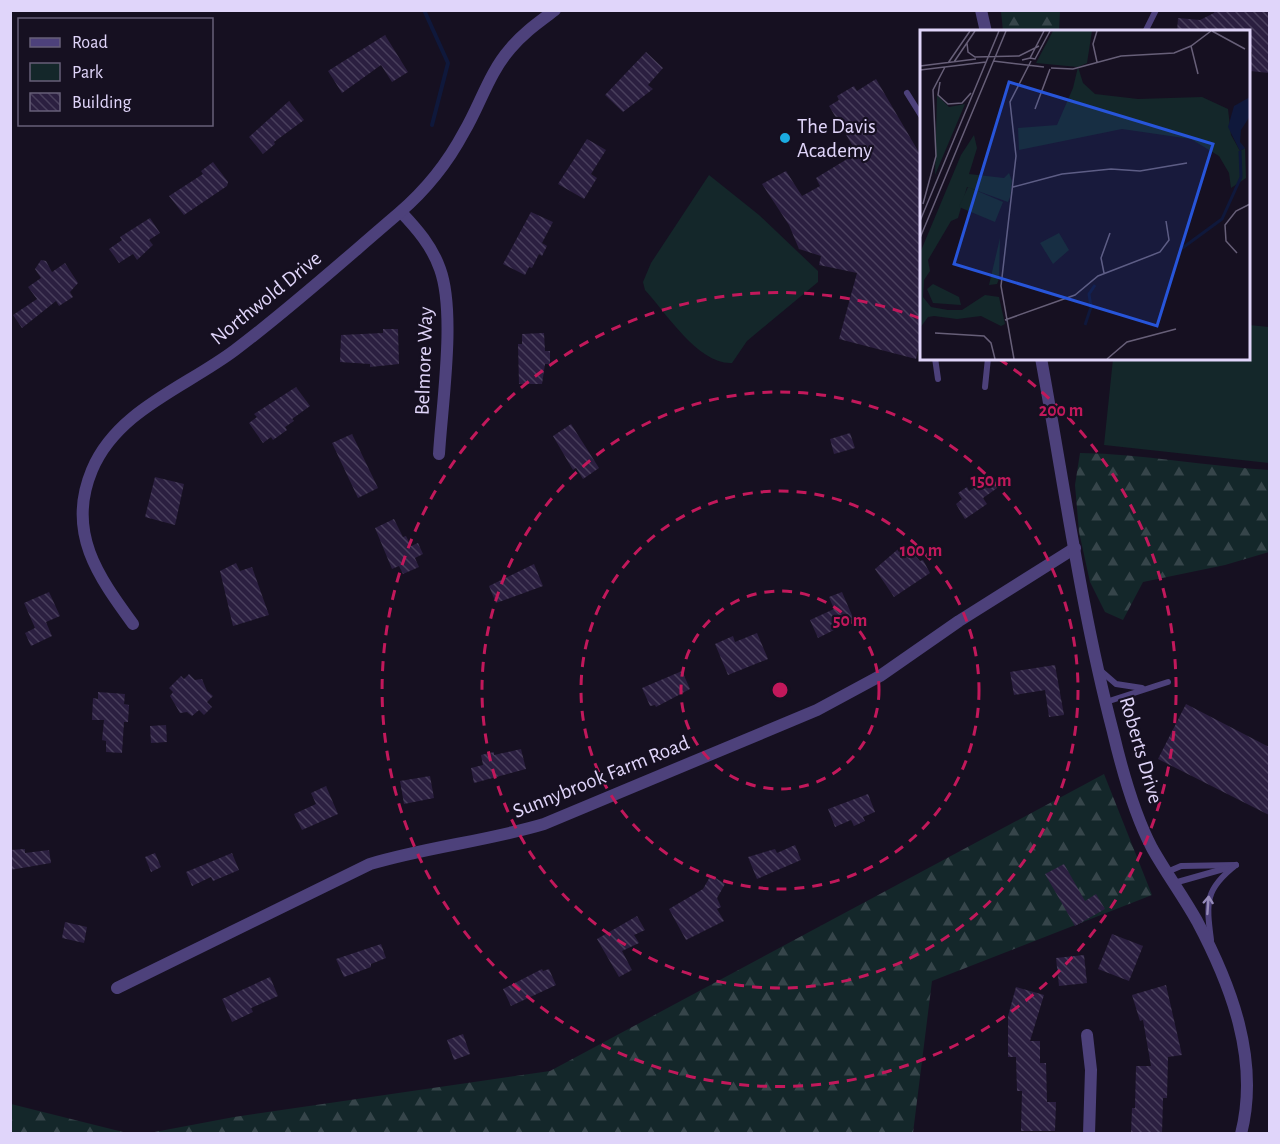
<svg xmlns="http://www.w3.org/2000/svg" width="1280" height="1144" font-family="'Alegreya Sans',sans-serif">
	<style>
		.forest { fill: url(#forest-firs) }
		.park { fill: #14272a }
		.lines { fill: none; stroke-linecap: round; stroke-linejoin: round }
		.stream { stroke: #0f183b; stroke-width: 4 }
		.building { fill: url(#building-back-hatch) }
		.service { stroke: #4d417b; stroke-width: 6 }
		.minor { stroke: #4d417b; stroke-width: 12 }
		.tertiary { stroke: #4d417b; stroke-width: 12 }
		.oneway { stroke: #968bba }
		.ring { fill: none; stroke: #c2185b; stroke-width: 3; stroke-dasharray: 10 8 }
		.poi-dot { fill: #1babe1; stroke: #161021; stroke-width: 2 }
		.labels { text-anchor: middle; dominant-baseline: central; stroke-width: 4.5; stroke-linejoin: round; paint-order: stroke }
		.poi-label { font-size: 21px; fill: #e0d5fa; stroke: #161021; text-anchor: start }
		.street-label { font-size: 21px; fill: #e0d5fa; stroke: #161021 }
		.inset-river { fill: none; stroke: #0f183b; stroke-width: 3 }
		.inset-road { fill: none; stroke: #675f78; stroke-width: 1.5 }
		.view { fill: #2755da; fill-opacity: 0.15; stroke: #2755da; stroke-width: 3 }
		.inset-edge { fill: none; stroke: #e0d5fa; stroke-width: 3 }
		.centre { fill: #c2185b; stroke: #161021; stroke-width: 3 }
		.ring-label { font-size: 18px; text-anchor: middle; font-weight: bold; fill: #c2185b; stroke: #161021; stroke-width: 4.5; stroke-linejoin: round; paint-order: stroke }
	</style>
	<defs>
		<pattern id="forest-firs" width="22" height="20" patternUnits="userSpaceOnUse" patternTransform="scale(1.5)"><rect width="22" height="20" fill="#14272a"/><path d="M5 1l3.5 6h-7zM16 11l3.5 6h-7z" fill="#36454a"/></pattern>
		<pattern id="building-back-hatch" width="6" height="6" patternUnits="userSpaceOnUse" patternTransform="scale(1.5)"><rect width="6" height="6" fill="#2b1f40"/><path d="M-1 5l2 2M0 0l6 6M5-1l2 2" fill="none" stroke="#493f5c"/></pattern>
	</defs>
	<rect width="100%" height="100%" fill="#161021"/>
	<g class="forest">
		<polygon points="1001,11 1060,11 1059,31 1003,31"/>
		<path d="M1080 453C1143 454 1206 466 1269 470V552L1225 565 1143 582 1123 620 1105 612 1090 582 1079 532 1075 485Z"/>
		<polygon points="1104,774 1152,895 932,981 913,1133 144,1134 234,1117 550,1071"/>
		<polygon points="10,1104 11,1104 127,1133 11,1133"/>
	</g>
	<g class="park">
		<path d="M709 175 759 215 818 271V282L747 341 732 363C699 365 666 313 645 290L643 282 651 263Z"/>
		<polygon points="1249,325 1269,327 1269,463 1104,445 1113,359 1248,358"/>
	</g>
	<g class="lines">
		<polyline class="stream" points="424,10 448,63 432,125"/>
	</g>
	<g class="building">
		<polygon points="1215,10 1269,10 1269,73 1250,71 1252,52 1248,51 1248,32 1177,32 1178,18 1200,20 1214,13"/>
		<polygon points="385,35 408,72 392,82 381,65 342,93 328,71"/>
		<polygon points="646,52 663,68 648,85 653,89 623,112 605,95"/>
		<polygon points="876,79 921,156 921,338 916,359 839,339 857,273 819,265 821,256 799,249 789,225 762,184 786,171 802,196 820,186 816,178 857,153 829,106 839,100 837,96 854,86 857,91"/>
		<polygon points="289,101 304,120 274,142 275,144 263,154 249,137"/>
		<polygon points="587,139 606,150 591,174 597,178 584,199 558,184"/>
		<polygon points="213,162 228,182 227,186 184,215 169,196 203,174 201,171"/>
		<polygon points="531,212 553,222 542,243 547,246 542,256 539,254 532,268 529,267 525,275 503,264"/>
		<polygon points="150,218 160,233 149,240 153,245 137,260 133,254 119,263 109,249 122,240 120,237"/>
		<polygon points="41,260 46,261 52,272 65,263 78,283 70,292 73,297 59,306 56,301 22,328 13,315 37,299 28,287 41,278 35,269"/>
		<polygon points="383,329 398,329 399,364 370,367 370,364 340,362 341,335 383,333"/>
		<polygon points="544,333 545,351 550,351 550,364 545,364 542,384 519,384 518,344 522,344 522,334"/>
		<polygon points="296,387 310,406 292,419 294,421 285,427 287,430 273,440 271,437 263,443 249,423 257,417 254,414"/>
		<polygon points="571,424 599,468 583,479 576,468 573,470 553,436"/>
		<polygon points="850,433 855,448 834,454 830,439"/>
		<polygon points="352,434 378,488 358,498 332,443"/>
		<polygon points="993,476 1000,486 983,498 987,504 965,519 956,504 962,499 958,493 967,487 969,491"/>
		<polygon points="155,477 184,484 175,525 145,517"/>
		<polygon points="394,519 403,537 406,536 411,546 418,543 423,554 415,558 419,567 403,574 399,566 392,569 375,528"/>
		<polygon points="904,544 910,553 912,552 920,561 923,560 930,573 894,597 875,569"/>
		<polygon points="236,563 240,571 252,567 269,615 233,626 220,571"/>
		<polygon points="534,564 543,586 496,603 489,586"/>
		<polygon points="49,592 60,616 46,622 52,636 31,646 25,633 35,628 24,603"/>
		<polygon points="842,592 854,620 818,638 810,620 834,609 829,597"/>
		<polygon points="757,633 768,659 728,675 715,644 733,636 735,642"/>
		<polygon points="1055,665 1064,715 1049,717 1045,690 1014,695 1010,672"/>
		<polygon points="682,671 690,689 656,707 655,705 650,706 642,688"/>
		<polygon points="189,674 195,680 202,679 207,691 213,696 207,702 212,707 204,715 199,710 192,716 187,712 180,713 170,696 173,692 169,688 181,676 184,679"/>
		<polygon points="98,692 125,694 124,704 129,705 128,722 124,722 122,753 106,752 106,741 102,740 104,720 92,720 93,698 98,699"/>
		<polygon points="1186,704 1269,747 1269,815 1158,759"/>
		<polygon points="166,725 167,742 151,743 150,726"/>
		<polygon points="521,749 526,769 474,783 471,768 483,765 481,755 494,752 494,755"/>
		<polygon points="430,776 434,798 404,804 400,781"/>
		<polygon points="326,786 338,814 302,830 294,814 316,804 311,793"/>
		<polygon points="868,794 875,812 863,817 865,821 854,826 851,820 835,827 828,809"/>
		<polygon points="795,845 801,860 757,879 748,857 775,849 777,853"/>
		<polygon points="25,849 25,853 49,850 51,863 10,870 10,850"/>
		<polygon points="155,853 161,867 151,872 145,857"/>
		<polygon points="232,853 239,870 213,881 211,877 192,886 186,872"/>
		<polygon points="1064,864 1085,901 1096,894 1105,909 1075,926 1045,874"/>
		<polygon points="711,875 725,884 717,898 721,907 717,909 724,921 686,940 669,909 703,889"/>
		<polygon points="637,916 645,930 634,935 639,943 622,951 632,970 619,977 597,939"/>
		<polygon points="65,922 87,927 84,943 62,938"/>
		<polygon points="1112,934 1143,946 1129,981 1098,969"/>
		<polygon points="381,944 386,958 371,964 371,967 344,977 336,959"/>
		<polygon points="1084,955 1087,983 1059,986 1056,958"/>
		<polygon points="542,969 543,971 549,969 556,985 511,1006 503,989"/>
		<polygon points="270,977 278,996 251,1008 253,1012 232,1022 222,999"/>
		<polygon points="1166,985 1182,1055 1168,1057 1167,1098 1163,1098 1162,1134 1131,1134 1132,1108 1135,1108 1136,1066 1151,1066 1143,1020 1140,1021 1132,995"/>
		<polygon points="1016,987 1044,995 1030,1041 1040,1041 1040,1063 1046,1063 1047,1102 1056,1102 1055,1131 1021,1131 1022,1091 1017,1091 1016,1057 1008,1057 1008,1016"/>
		<polygon points="463,1034 470,1054 454,1060 447,1040"/>
	</g>
	<g class="lines">
		<g class="service">
			<polyline points="1145,32 1156,10"/>
			<polyline points="907,93 922,117"/>
			<polyline points="935,358 938,379"/>
			<polyline points="985,387 988,358"/>
			<polyline points="1101,671 1116,684 1142,688"/>
			<polyline points="1106,702 1168,682"/>
			<polyline points="1167,872 1181,866 1236,865"/>
			<polyline points="1174,883 1227,868"/>
			<path d="M1211 940C1206 902 1205 889 1236 865"/>
		</g>
		<g class="minor">
			<path d="M401 212C417 229 432 246 440 269 456 313 442 404 439 454"/>
			<path d="M133 624C98 576 66 532 92 470 117 410 186 387 235 350 292 307 345 259 399 213 427 189 447 164 464 132 480 105 489 73 510 49 523 33 539 22 555 10"/>
			<path d="M117 988 370 864C427 847 487 841 544 824L817 710 880 676 959 621 1075 548"/>
			<polyline points="1087,1035 1091,1070 1089,1134"/>
		</g>
		<g class="tertiary">
			<polyline points="981,10 986,32"/>
			<path d="M1041 358C1064 483 1081 610 1113 732 1122 770 1134 814 1152 848 1166 873 1183 896 1197 921 1231 985 1260 1060 1241 1134"/>
		</g>
	</g>
	<defs><path id="oneway-shaft" d="M-6 0H5M1.5-3L5.5 0L1.5 3" fill="none" stroke-width="1.6" stroke-linecap="round" stroke-linejoin="round" transform="scale(1.5)"/></defs>
	<use class="oneway" href="#oneway-shaft" transform="translate(1208 905) rotate(-86)"/>
	<g class="ring">
		<circle cx="780" cy="690" r="99"/>
		<circle cx="780" cy="690" r="199"/>
		<circle cx="780" cy="690" r="298"/>
		<path d="M999 359A397 397 0 1 1 919 318"/>
	</g>
	<circle class="poi-dot" cx="785" cy="138" r="6"/>
	<g class="labels">
		<g class="poi-label">
			<text x="797" y="126">The Davis<tspan x="797" dy="24">Academy</tspan></text>
		</g>
		<g class="street-label">
			<text transform="translate(266 298) rotate(-39)">Northwold Drive</text>
			<text transform="translate(424 361) rotate(-88)">Belmore Way</text>
			<text transform="translate(1141 750) rotate(74)">Roberts Drive</text>
			<text transform="translate(601 777) rotate(-22)">Sunnybrook Farm Road</text>
		</g>
	</g>
	<g transform="translate(920 30)">
		<rect width="330" height="330" fill="#161021"/>
		<path d="M17 65 29 77 45 74 15 145Z" fill="#14272a"/>
		<path d="M133 1H172L167 33 158 37 163 53 175 64 218 69 282 67 308 79 311 105 320 121 325 118 326 148 311 158 309 143 299 126 271 109 202 99 99 120 98 98 137 95 153 58 158 37 116 33ZM54 105 57 118 49 144 84 148 89 143 92 151 90 167 88 172 47 157 38 188 31 191 8 230 10 241 4 250 3 267 11 277 28 280H42L65 265 79 267 85 294 81 296 61 286 37 289 14 286 8 287 0 298V223L41 125ZM80 208 79 249 77 254 69 255ZM13 254 39 267 41 275 13 273 7 259Z" fill="#14272a"/>
		<path d="M48 157 83 172 75 192 39 177ZM139 203 149 220 133 234 120 213Z" fill="#14272a"/>
		<path d="M330 67V86L321 100 320 112 325 118 320 121 308 97 314 76Z" fill="#0f183b"/>
		<path class="inset-river" d="M261 219 302 189 321 147 320 121M165 295 171 277 169 264 175 255"/>
		<path class="inset-road" d="M292 1 325 19M47 13 48 22 55 27 99 26 119 16M271 16 278 44M110 28 115 29 130 1M102 30 110 28 124 1M73 31 124 37M34 32 55 1M177 32 173 14 177 1M28 33 50 1M0 36 56 29M131 38 153 39 201 26 254 23 271 16 291 1M0 40 66 32M20 52 18 65 28 74 42 73 51 63M115 79 130 39M93 157 142 144 191 139 220 141 267 133M3 174 16 126 13 60 25 37M0 191 79 1M0 208 86 1M317 223 306 211 305 195 316 181 330 174M184 243 181 228 190 203M85 290 155 265 178 246 240 222 249 210 246 191M15 303 64 306 71 313 75 329M94 329 81 256 96 126 90 72 111 31M187 329 207 312 256 299"/>
		<path class="view" d="M89 52 293 114 237 296 34 234Z"/>
		<rect width="330" height="330" class="inset-edge"/>
	</g>
	<circle cx="780" cy="690" r="9" class="centre"/>
	<g class="ring-label">
		<text x="1061" y="416">200 m</text>
		<text x="991" y="486">150 m</text>
		<text x="921" y="556">100 m</text>
		<text x="850" y="626">50 m</text>
	</g>
	<rect width="1280" height="1144" fill="none" stroke="#e0d5fa" stroke-width="24"/>
	<rect x="18" y="18" width="195" height="108" fill="#161021" stroke="#675f78" stroke-width="1.5"/>
	<rect x="30" y="38" width="30" height="9" fill="#4d417b" stroke="#675f78" stroke-width="1.5"/>
	<text x="72" y="48" font-size="18" fill="#e0d5fa">Road</text>
	<rect x="30" y="63" width="30" height="18" fill="#14272a" stroke="#675f78" stroke-width="1.5"/>
	<text x="72" y="78" font-size="18" fill="#e0d5fa">Park</text>
	<rect x="30" y="93" width="30" height="18" fill="url(#building-back-hatch)" stroke="#675f78" stroke-width="1.5"/>
	<text x="72" y="108" font-size="18" fill="#e0d5fa">Building</text>
</svg>
